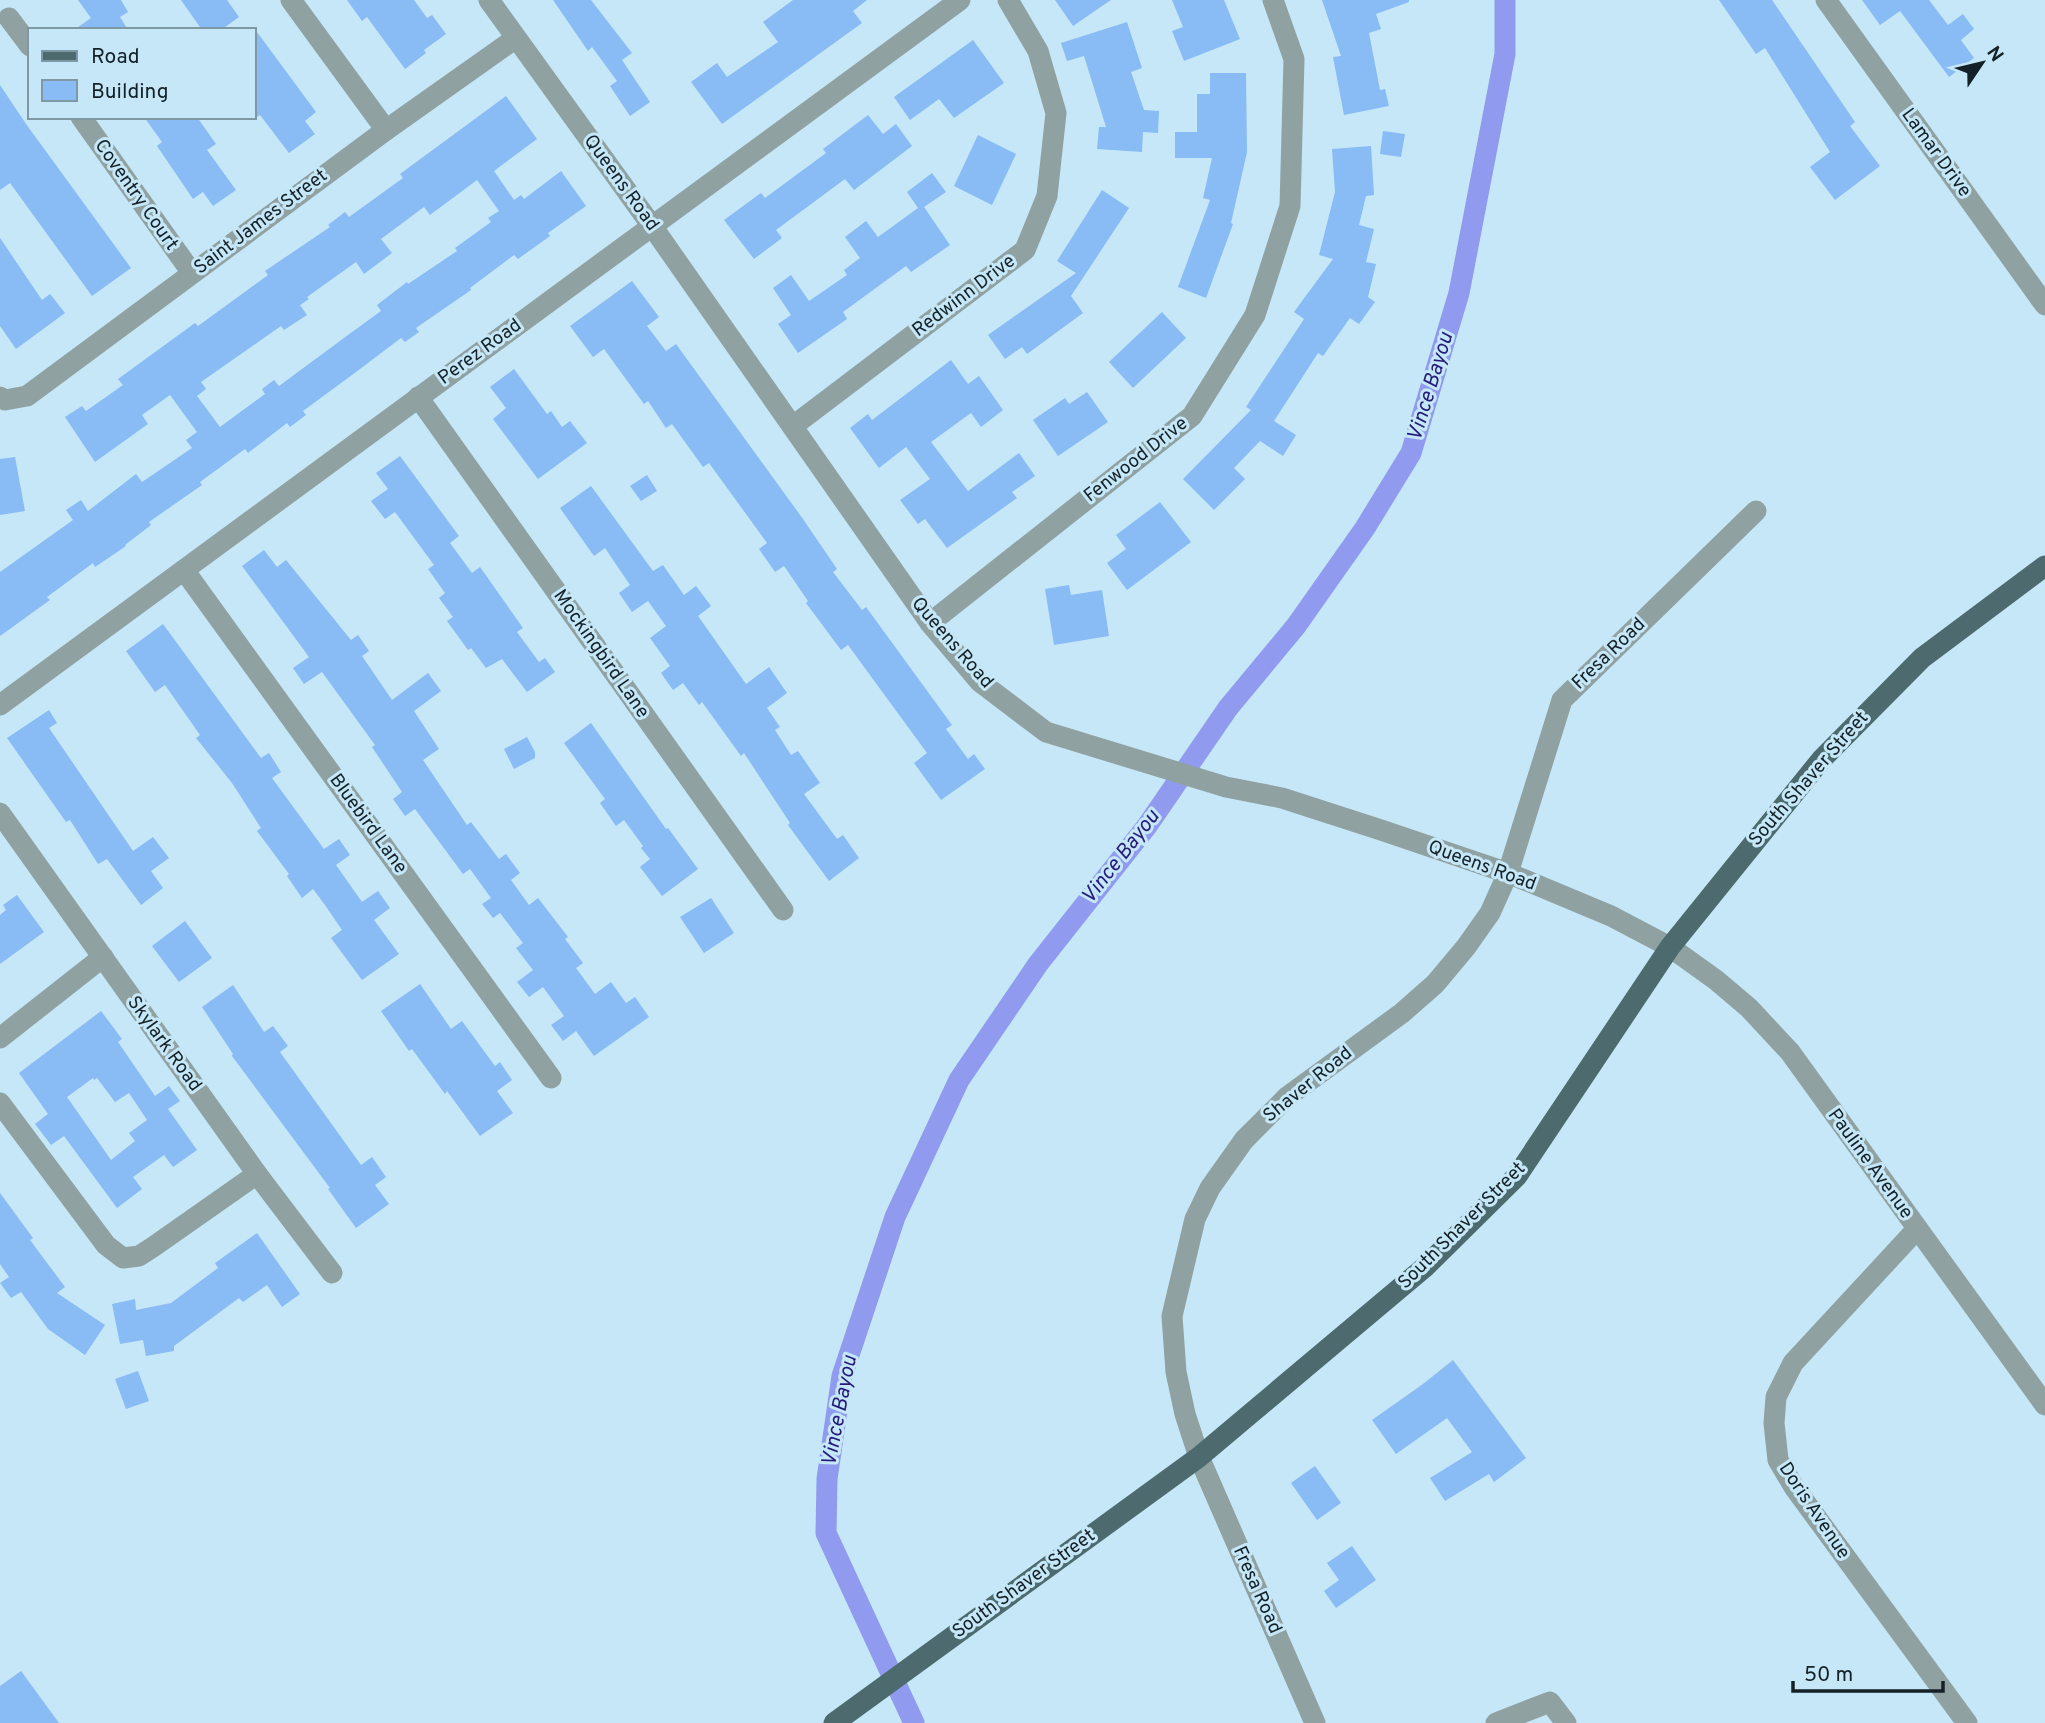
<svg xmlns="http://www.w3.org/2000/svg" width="2045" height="1723" font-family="Overpass,sans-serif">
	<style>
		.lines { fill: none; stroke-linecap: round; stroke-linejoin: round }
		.canal { stroke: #909bef; stroke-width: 21 }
		.building { fill: #89bbf4; fill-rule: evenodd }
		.minor { stroke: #90a1a2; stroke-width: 21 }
		.major { stroke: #4d6b6e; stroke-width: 21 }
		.labels { text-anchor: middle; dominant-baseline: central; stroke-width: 6; stroke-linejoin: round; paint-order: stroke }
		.street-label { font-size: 19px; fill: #142127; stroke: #c5e7f7 }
		.water-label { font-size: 21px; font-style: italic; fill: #241b7b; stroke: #c5e7f7 }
	</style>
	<rect width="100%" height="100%" fill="#c5e7f7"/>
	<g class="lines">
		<polyline class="canal" points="914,1723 826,1533 827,1479 842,1376 895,1217 959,1080 1038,964 1147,826 1228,708 1296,626 1365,528 1411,453 1459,293 1505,54 1505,0"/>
	</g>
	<g class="building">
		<polygon points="78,0 121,0 128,12 120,17 128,30 74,30 91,18"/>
		<polygon points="181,0 227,0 239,17 221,30 202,30"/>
		<polygon points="347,0 414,0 427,18 432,15 446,34 424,50 426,53 405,69 367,17 362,21"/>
		<polygon points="553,0 591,0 632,53 622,60 650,102 630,116 610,86 617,81 592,47 588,51"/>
		<polygon points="793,0 867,0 853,11 862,23 722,124 691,82 717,63 727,77 778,42 763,22"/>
		<polygon points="1055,0 1111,0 1073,26"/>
		<polygon points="1172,0 1224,0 1240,39 1184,61 1172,31 1183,27"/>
		<polygon points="1322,0 1409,0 1409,2 1376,14 1381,29 1369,33 1380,90 1385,89 1389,106 1344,115 1333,57 1341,56"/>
		<polygon points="1719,0 1772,0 1855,122 1850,126 1880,166 1835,200 1810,167 1830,152 1765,48 1756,54"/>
		<polygon points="1862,0 1929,0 1948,25 1963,14 1974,29 1961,40 1974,58 1949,77 1900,11 1880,25"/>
		<polygon points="1127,22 1142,68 1131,72 1144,110 1159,111 1158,133 1143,132 1142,152 1097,149 1099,127 1106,127 1084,56 1067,61 1061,43"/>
		<polygon points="254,28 316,112 305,121 315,134 289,153 260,115 254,119"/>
		<polygon points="973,40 1004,83 954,118 939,99 910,120 894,97"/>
		<polygon points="1210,73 1246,73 1247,152 1231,223 1233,224 1206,298 1178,287 1210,200 1203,198 1212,158 1175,158 1175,132 1197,132 1197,94 1210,94"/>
		<polygon points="0,85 26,124 131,268 92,296 10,183 0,190"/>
		<path d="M506 96 537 139 494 171 514 200 521 195 524 199 561 171 586 206 548 233 550 236 518 259 514 255 470 288 471 290 416 328 419 332 405 342 401 338 356 372 303 411 306 415 290 427 287 423 248 453 245 449 200 482 202 485 149 522 151 525 125 545 126 546 95 567 93 563 47 597 50 600 0 636V572L73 520 66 510 81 500 88 511 136 474 142 482 192 448 186 440 197 432 170 395 142 415 148 424 95 462 65 417 82 406 86 411 123 385 118 379 195 323 198 326 268 275 265 271 330 227 328 225 345 212 349 217 403 178 400 174ZM477 180 499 211 488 218 491 222 455 248 457 251 408 284 407 282 377 305 381 311 348 335 279 386 274 380 262 389 265 394 220 427 197 396 206 389 201 382 281 326 284 330 307 315 300 305 309 299 307 297 356 262 364 274 392 253 381 239 424 207 430 215Z"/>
		<polygon points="868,115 883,134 896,124 912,146 854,190 845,179 776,230 782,238 754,259 724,220 761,193 765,198 826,153 823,149"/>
		<polygon points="144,117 197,117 216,144 207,150 236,190 213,206 203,192 193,199 157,146 162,142"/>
		<polygon points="1383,131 1405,134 1401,157 1380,154"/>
		<polygon points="978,135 1016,154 992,205 954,186"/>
		<polygon points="1371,146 1374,195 1366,196 1359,225 1374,229 1366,262 1376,264 1368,297 1375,302 1359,324 1350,318 1323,356 1318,353 1274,421 1296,435 1283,456 1260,441 1234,468 1245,479 1214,510 1183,479 1251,410 1246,407 1304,319 1294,312 1333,259 1319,255 1335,192 1332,149"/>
		<polygon points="932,173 946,192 924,207 950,245 911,272 906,266 843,312 847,319 798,353 778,324 791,315 773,288 791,275 809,301 847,275 844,270 860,258 845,237 866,221 878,237 918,208 907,192"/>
		<polygon points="1102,190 1129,208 1071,296 1083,313 1027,354 1022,347 1005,359 988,335 1076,273 1057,261"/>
		<polygon points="0,238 42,300 50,294 65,313 16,349 0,326"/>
		<polygon points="632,281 659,317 647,326 666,351 676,344 803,519 837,569 833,572 862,610 866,607 952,725 946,729 968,759 974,754 985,769 941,800 914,763 927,753 848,645 841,650 806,603 808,601 784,566 775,572 759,549 767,543 709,463 703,467 672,424 666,428 648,401 644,404 604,349 593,357 570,326"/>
		<polygon points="1162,312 1186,338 1133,388 1109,362"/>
		<polygon points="951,360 968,384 979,376 1003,410 981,427 971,413 931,442 968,491 1019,453 1035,476 1012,492 1017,498 947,548 925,519 918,524 900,500 930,479 906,447 879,468 850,428 868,414 872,420"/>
		<polygon points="514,369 547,414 551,411 562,427 570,421 587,443 538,479 493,419 506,408 490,387"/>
		<polygon points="1087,392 1108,422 1058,456 1033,420 1065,398 1069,404"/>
		<polygon points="400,456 459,536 450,543 472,573 480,567 523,628 517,632 539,662 545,658 555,672 527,692 502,659 486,668 471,648 468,650 447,621 453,617 439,598 445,593 428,569 434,565 395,512 385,519 371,501 388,489 376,473"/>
		<polygon points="15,457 25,511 0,515 0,459"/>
		<polygon points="647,475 657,491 641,501 630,486"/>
		<polygon points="591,486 653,571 663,565 684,595 696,586 711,606 698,616 746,684 769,667 787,693 767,708 780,727 775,730 791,755 798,751 820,783 804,794 837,839 843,835 859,858 829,881 788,825 790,823 744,753 741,756 702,702 699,705 683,683 673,690 661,673 670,666 650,638 666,626 648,601 632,612 619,593 630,585 605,548 594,556 560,508"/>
		<polygon points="1160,502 1191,542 1127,590 1107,563 1126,549 1116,535"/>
		<polygon points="264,550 277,567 286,560 351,640 358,635 369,651 362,656 392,700 428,673 441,691 414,711 439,749 423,760 467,825 471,822 499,859 506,854 520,873 511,880 529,905 538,898 568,937 565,939 583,963 576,968 595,994 611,982 626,1003 635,997 649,1017 594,1056 576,1031 563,1041 551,1025 564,1016 543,987 529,997 517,982 533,970 516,948 523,943 500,913 493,918 482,904 491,898 470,869 463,874 415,809 405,816 393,799 402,792 372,747 375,745 322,672 304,684 293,668 309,657 242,566"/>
		<polygon points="1069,585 1071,595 1102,590 1109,636 1054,645 1045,589"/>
		<polygon points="163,624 261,758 269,753 281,772 272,778 324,849 339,839 350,855 336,865 362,902 378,891 390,908 374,920 399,954 362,980 331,938 342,930 325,905 313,889 302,898 287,876 289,874 257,831 261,828 232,783 196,738 200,735 165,685 155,692 126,651"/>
		<polygon points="49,710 57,723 49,728 133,851 153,837 169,858 151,871 163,888 141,905 107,859 98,864 70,820 66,822 7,738"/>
		<polygon points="591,723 666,829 668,828 698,869 662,896 640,867 650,859 641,848 643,846 624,820 616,826 600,803 605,799 564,743"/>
		<polygon points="527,737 535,752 535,758 514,769 504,749"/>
		<polygon points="17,895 44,932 0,964 0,915 6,910 3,905"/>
		<polygon points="711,898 734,933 704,953 680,917"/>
		<polygon points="185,921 212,958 179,982 152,946"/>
		<polygon points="420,984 451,1029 462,1021 495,1066 500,1062 512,1080 497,1091 513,1113 480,1136 447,1091 445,1094 412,1049 409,1051 381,1011"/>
		<polygon points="233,985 264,1032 273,1026 288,1046 280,1052 361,1165 372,1157 386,1177 375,1185 389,1204 356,1228 328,1189 330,1188 232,1056 233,1054 202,1007"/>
		<path d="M101 1011 122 1039 118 1042 155 1096 169 1086 180 1101 168 1109 197 1150 173 1167 164 1155 133 1177 142 1189 117 1208 64 1136 51 1145 35 1124 48 1114 19 1073ZM93 1078 94 1080 97 1078 115 1102 129 1093 147 1120 129 1133 135 1141 111 1160 67 1097Z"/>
		<polygon points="0,1193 33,1238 30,1240 65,1287 57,1293 105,1325 85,1355 48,1329 21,1292 11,1298 0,1283 9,1277 0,1264"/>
		<polygon points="257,1233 300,1294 282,1307 267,1285 243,1302 239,1298 174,1346 174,1351 146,1356 143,1340 120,1344 112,1304 135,1299 136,1310 171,1303 218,1268 215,1263"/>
		<polygon points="1453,1360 1526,1458 1494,1482 1489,1474 1445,1501 1430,1478 1472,1452 1447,1418 1396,1454 1372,1420 1423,1384"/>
		<polygon points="138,1371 149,1401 126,1409 115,1379"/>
		<polygon points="1315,1466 1341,1503 1317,1520 1291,1483"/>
		<polygon points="1352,1546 1376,1580 1336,1608 1324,1591 1339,1580 1327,1563"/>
		<polygon points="21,1671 59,1723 0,1723 0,1686"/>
	</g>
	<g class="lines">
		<g class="minor">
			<polyline points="291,0 386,130"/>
			<polyline points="489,0 652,226 930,623 980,682 1046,732 1226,787 1282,798 1381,830 1508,873 1611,916 1670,947 1716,980 1749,1008 1790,1052 2045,1405"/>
			<polyline points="1826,0 2045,305"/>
			<polyline points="9,18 30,46"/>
			<polyline points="81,117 192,273"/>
			<polyline points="0,397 5,400 27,396 386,130 516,38"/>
			<polyline points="418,397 783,910"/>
			<polyline points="793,426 1025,250 1047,196 1056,113 1038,51 1008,0"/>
			<polyline points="184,570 551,1078"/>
			<polyline points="930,623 1192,416 1255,315 1290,206 1294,59 1273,0"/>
			<polyline points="0,705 960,0"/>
			<polyline points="0,813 257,1174 332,1273"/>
			<polyline points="0,1038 103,957"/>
			<polyline points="0,1103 106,1245 123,1258 139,1256 153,1247 257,1174"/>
			<polyline points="1917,1229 1793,1363 1776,1397 1774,1423 1778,1460 1794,1487 1967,1723"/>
			<polyline points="1315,1723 1199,1457 1185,1414 1176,1372 1172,1316 1195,1219 1210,1188 1244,1140 1287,1097 1402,1013 1435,984 1466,947 1490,913 1508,873 1562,700 1756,511"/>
			<polyline points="1496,1723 1550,1702 1566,1723"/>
		</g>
		<polyline class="major" points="834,1723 1199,1457 1425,1267 1517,1176 1670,947 1821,760 1922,658 2045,566"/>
	</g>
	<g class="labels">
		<g class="street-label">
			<text transform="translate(1936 153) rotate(54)">Lamar Drive</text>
			<text transform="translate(621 183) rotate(54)">Queens Road</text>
			<text transform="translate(136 195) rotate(55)">Coventry Court</text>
			<text transform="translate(261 222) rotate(-37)">Saint James Street</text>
			<text transform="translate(964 296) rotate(-37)">Redwinn Drive</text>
			<text transform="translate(480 352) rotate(-36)">Perez Road</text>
			<text transform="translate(1136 460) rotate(-38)">Fenwood Drive</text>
			<text transform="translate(952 643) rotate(49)">Queens Road</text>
			<text transform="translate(601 654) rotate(55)">Mockingbird Lane</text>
			<text transform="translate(1609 654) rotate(-44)">Fresa Road</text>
			<text transform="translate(1809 779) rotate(-49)">South Shaver Street</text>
			<text transform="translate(368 824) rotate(54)">Bluebird Lane</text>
			<text transform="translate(1482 866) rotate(20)">Queens Road</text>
			<text transform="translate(164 1044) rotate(54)">Skylark Road</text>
			<text transform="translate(1308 1085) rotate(-39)">Shaver Road</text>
			<text transform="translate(1870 1164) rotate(54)">Pauline Avenue</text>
			<text transform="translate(1462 1226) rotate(-45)">South Shaver Street</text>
			<text transform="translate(1814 1511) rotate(56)">Doris Avenue</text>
			<text transform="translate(1024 1584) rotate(-36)">South Shaver Street</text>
			<text transform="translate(1257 1590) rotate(66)">Fresa Road</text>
		</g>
		<g class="water-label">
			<text transform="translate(1431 387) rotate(-73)">Vince Bayou</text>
			<text transform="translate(1121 857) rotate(-52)">Vince Bayou</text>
			<text transform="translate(840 1411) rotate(-79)">Vince Bayou</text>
		</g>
	</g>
	<rect x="28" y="28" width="228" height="91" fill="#c5e7f7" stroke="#7e98a4" stroke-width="2"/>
	<rect x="42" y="51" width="35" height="10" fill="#4d6b6e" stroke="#7e98a4" stroke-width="2"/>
	<text x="91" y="63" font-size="21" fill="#142127">Road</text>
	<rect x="42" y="80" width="35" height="21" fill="#89bbf4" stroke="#7e98a4" stroke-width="2"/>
	<text x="91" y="98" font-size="21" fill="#142127">Building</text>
	<g transform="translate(1982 63) rotate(55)" stroke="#c5e7f7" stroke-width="5" paint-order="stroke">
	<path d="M0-5L12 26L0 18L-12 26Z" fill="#142127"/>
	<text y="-10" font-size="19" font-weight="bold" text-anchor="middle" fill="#142127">N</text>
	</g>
	<path d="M1793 1681v10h150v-10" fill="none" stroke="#142127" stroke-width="3.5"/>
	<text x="1804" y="1681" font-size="21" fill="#142127" stroke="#c5e7f7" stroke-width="5" paint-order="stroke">50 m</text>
</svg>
